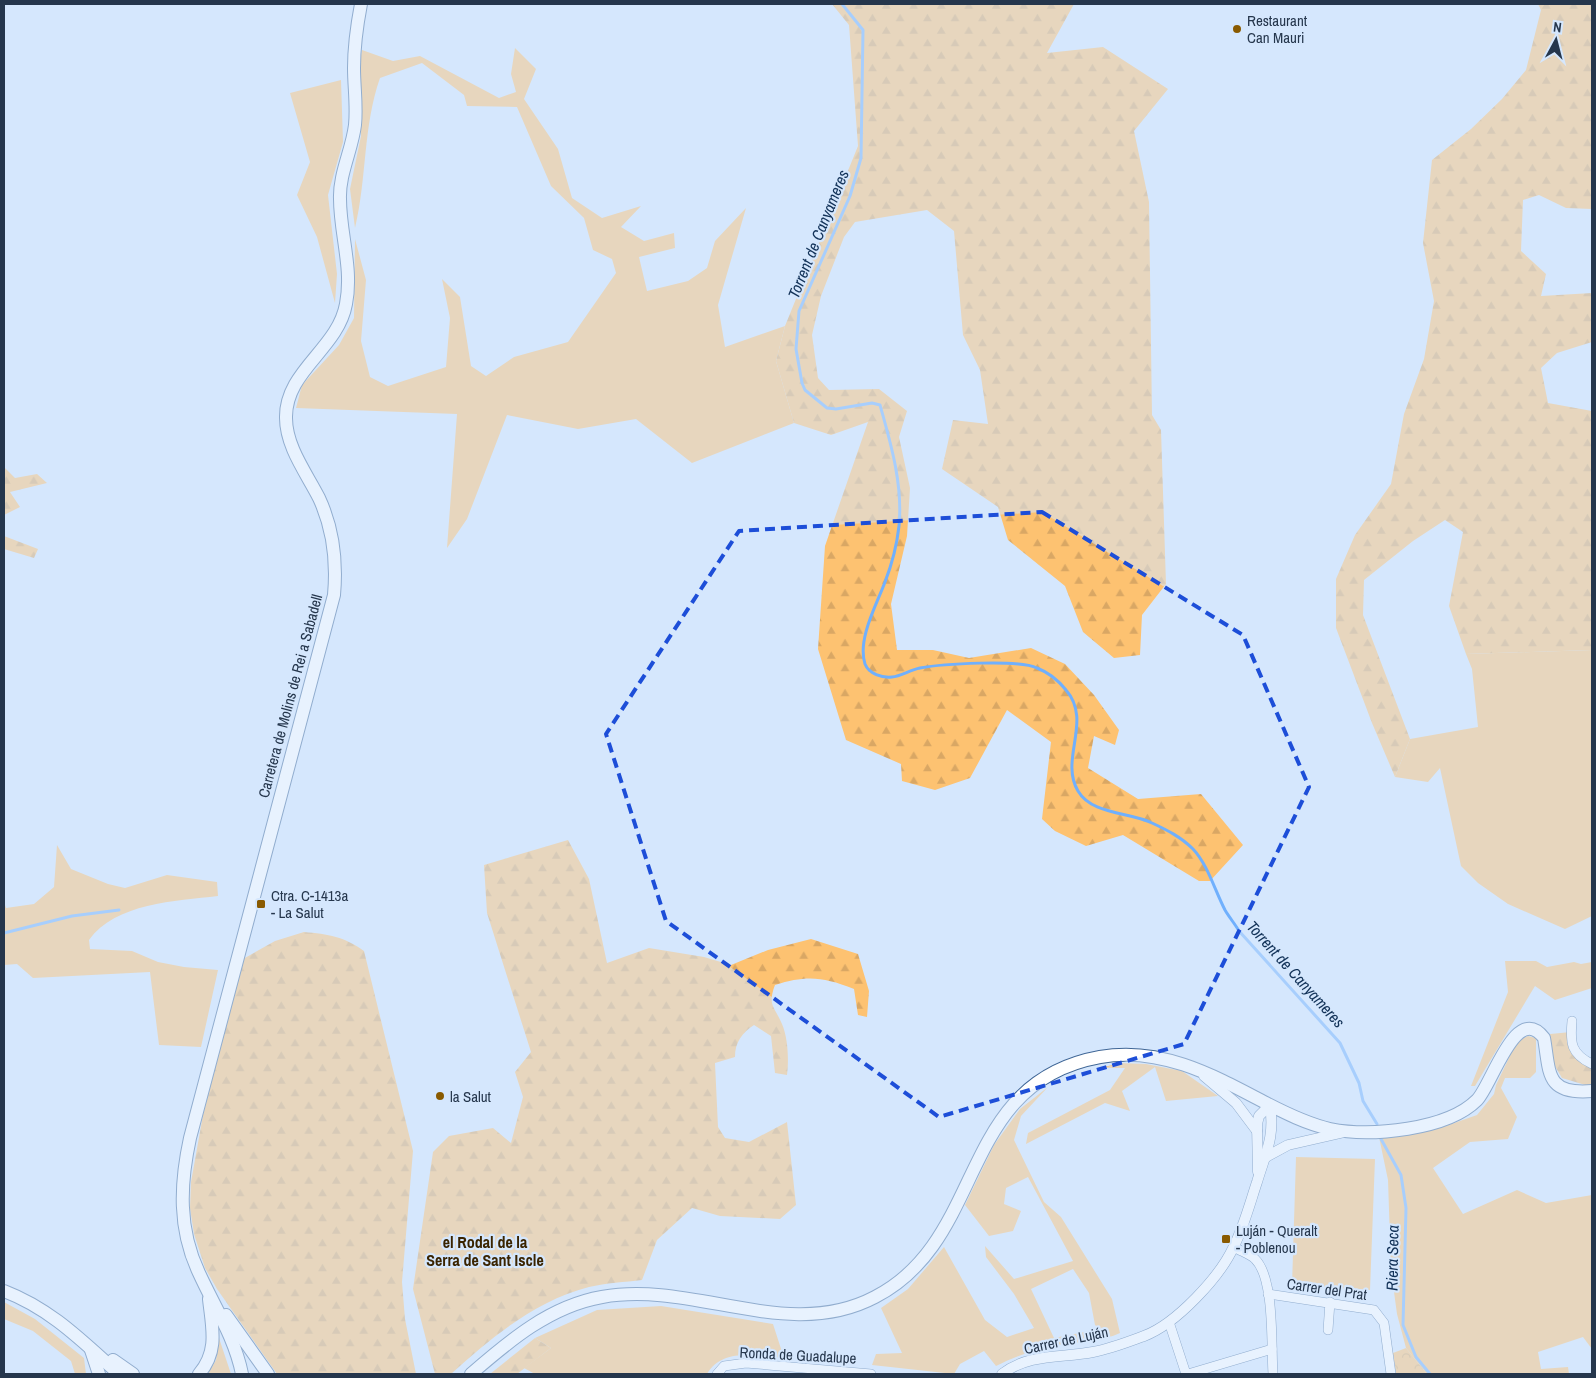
<svg xmlns="http://www.w3.org/2000/svg" width="1596" height="1378" font-family="'Archivo Narrow',sans-serif">
	<style>
		.grass { fill: #fdc271; fill-rule: evenodd }
		.forest { fill: url(#forest-firs) }
		.park { fill: url(#park-crowns) }
		.lines { fill: none; stroke-linecap: round; stroke-linejoin: round }
		.stream { stroke: #70b0fd; stroke-width: 3 }
		.minor-casing { stroke: #3f6696; stroke-width: 10 }
		.tertiary-casing { stroke: #3f6696; stroke-width: 11 }
		.secondary-casing { stroke: #3f6696; stroke-width: 14 }
		.minor { stroke: #fff; stroke-width: 9 }
		.tertiary { stroke: #fff; stroke-width: 10 }
		.secondary { stroke: #fff; stroke-width: 12 }
		.marked { fill: none; stroke: #1d4ed8; stroke-width: 4; stroke-dasharray: 10 6; stroke-linejoin: round }
		.poi-dot { fill: #895a00; stroke: #d5e7fd; stroke-width: 2 }
		.labels { text-anchor: middle; dominant-baseline: central; stroke-width: 4.5; stroke-linejoin: round; paint-order: stroke }
		.poi-label { font-size: 15px; fill: #25364c; stroke: #d5e7fd; text-anchor: start }
		.street-label { font-size: 15px; fill: #25364c; stroke: #d5e7fd }
		.water-label { font-size: 16px; font-style: italic; fill: #123258; stroke: #d5e7fd }
		.neighbourhood-label { font-size: 16px; font-weight: bold; fill: #3a2400; stroke: #d5e7fd }
	</style>
	<defs>
		<pattern id="forest-firs" width="22" height="20" patternUnits="userSpaceOnUse" patternTransform="scale(1.25)"><rect width="22" height="20" fill="#fdc271"/><path d="M5 1l3.5 6h-7zM16 11l3.5 6h-7z" fill="#d9a764"/></pattern>
		<pattern id="park-crowns" width="20" height="18" patternUnits="userSpaceOnUse" patternTransform="scale(1.25)"><rect width="20" height="18" fill="#fdc271"/><path d="M2 6a3 3 0 1 1 6 0M12 15a3 3 0 1 1 6 0" fill="none" stroke="#d9a764"/></pattern>
	</defs>
	<rect width="100%" height="100%" fill="#d5e7fd"/>
	<g class="grass">
		<path d="M515 48 536 69 524 99 558 149 572 198 602 218 641 206 621 227 644 241 674 233 675 248 639 257 647 291 688 281 707 268 715 241 746 208 718 305 725 347 785 326 776 361 794 423 692 463 636 419 578 429 507 415 467 519 447 548 457 414 296 408 302 385 339 345 354 318 355 239 366 280 361 341 370 377 388 386 446 367 450 318 442 279 460 297 471 366 486 376 514 357 568 342 616 273 612 259 593 250 584 218 551 186 517 107 467 106 464 95 422 63 380 78C363 126 367 178 355 228L350 189 361 136 360 62 362 50 393 61 420 56 499 98 516 92 511 74Z"/>
		<polygon points="341,80 343,142 328,195 337,274 335,303 317,237 297,195 310,162 290,93"/>
		<polygon points="1592,650 1592,916 1565,929 1508,904 1478,883 1461,866 1440,768 1428,782 1395,777 1410,739 1478,727 1472,669 1466,654"/>
		<path d="M57 845 71 869 108 884 125 888 167 875 217 882 218 896C176 901 115 903 89 940L90 949 132 951 158 962 184 967 218 970 201 1047 159 1045 150 972 33 978 17 964 4 965V902L6 908 34 904 54 887Z"/>
		<polygon points="1505,961 1536,961 1547,967 1574,962 1581,964 1592,962 1592,988 1555,1000 1535,986 1475,1086 1471,1086 1508,992"/>
		<polygon points="1528,1036 1536,1038 1536,1072 1530,1078 1505,1078 1501,1088 1517,1117 1508,1139 1470,1142 1433,1168 1463,1214 1517,1190 1546,1203 1592,1195 1592,1349 1583,1337 1538,1352 1541,1369 1568,1367 1569,1374 1427,1374 1406,1348 1397,1314 1391,1270 1388,1180 1379,1137 1440,1128 1477,1115 1494,1094 1496,1085 1517,1041"/>
		<polygon points="1119,1063 1146,1064 1182,1071 1218,1096 1166,1101 1155,1067 1122,1091 1130,1111 1105,1103 1026,1144 1028,1133 1110,1090 1125,1068 1101,1068"/>
		<path d="M1048 1087 1021 1116 1014 1140 1044 1202 1061 1217 1112 1299 1120 1333C1103 1341 1082 1342 1063 1344 1040 1348 1017 1355 996 1366L984 1351 960 1364 954 1374 872 1365 876 1354 902 1353 881 1308 908 1289 944 1247 985 1320 1007 1337 1034 1328 1014 1294 986 1257 985 1246 1014 1279 1073 1261 1028 1177 1006 1188 1004 1204 1021 1211 1013 1231 989 1236 965 1205 994 1145 1020 1109ZM1073 1269 1089 1293 1095 1325 1100 1329 1054 1338 1031 1289Z"/>
		<polygon points="1296,1157 1375,1159 1370,1290 1292,1285"/>
		<polygon points="4,1302 35,1319 84,1358 86,1374 75,1374 71,1361 33,1331 4,1319"/>
		<path d="M661 1306 773 1324 784 1358C757 1356 723 1347 707 1374H535L524 1368 551 1348 535 1338 597 1310Z"/>
		<polygon points="219,1338 231,1374 208,1374 216,1360"/>
	</g>
	<g class="forest">
		<polygon points="832,4 1074,4 1047,53 1103,47 1168,89 1134,131 1149,202 1152,415 1161,430 1166,584 1142,615 1140,655 1114,658 1083,632 1065,586 1008,540 998,507 942,469 953,420 988,424 980,370 963,335 954,231 927,210 855,222 844,237 821,296 812,335 818,378 829,390 879,389 907,411 899,437 910,488 907,536 891,604 897,650 933,650 969,658 1031,648 1065,664 1094,695 1119,730 1115,745 1094,736 1088,768 1138,799 1201,794 1243,845 1210,881 1199,881 1123,835 1086,846 1055,831 1042,819 1051,742 1007,710 970,778 935,790 902,781 901,764 846,740 818,649 825,546 868,422 831,435 794,423 776,361 785,326 858,146 849,25"/>
		<polygon points="1538,4 1592,4 1592,209 1566,208 1539,195 1523,200 1521,251 1546,274 1541,296 1592,293 1592,342 1557,353 1541,368 1548,403 1592,411 1592,650 1466,654 1449,606 1463,532 1445,520 1413,541 1364,580 1363,615 1410,739 1395,777 1372,723 1336,628 1336,579 1355,535 1391,484 1404,414 1424,359 1434,301 1423,243 1432,160 1471,129 1502,99 1526,70 1541,10"/>
		<polygon points="4,467 15,478 37,474 47,483 10,492 20,507 4,515"/>
		<polygon points="4,536 38,549 34,558 4,549"/>
		<path d="M568 840 589 879 607 963 649 948 704 957 731 965 768 950 811 939 858 954 869 991 867 1017 858 1015 854 989C823 977 807 975 775 985 767 1006 775 1007 782 1024 788 1038 789 1060 787 1075L775 1073 771 1036 754 1025C742 1033 735 1042 735 1057L715 1063 718 1127 725 1138 749 1142 787 1122 796 1205 780 1219 720 1216 692 1208 657 1240 642 1280C625 1282 606 1283 589 1287 535 1301 492 1337 451 1374H435L413 1289 433 1152 449 1136 493 1128 511 1143 523 1097 515 1072 531 1052 487 913 484 865Z"/>
		<path d="M304 932C328 934 345 937 364 951L413 1151 402 1282 405 1319 416 1374H277L217 1289 205 1268 194 1234 190 1208 191 1182 203 1115 243 959 275 941Z"/>
		<polygon points="1571,1032 1571,1041 1592,1064 1592,1087 1562,1078 1553,1063 1550,1034"/>
		<polygon points="535,1338 551,1348 517,1374 490,1374"/>
	</g>
	<polygon class="park" points="1406,1348 1427,1374 1396,1374 1393,1353"/>
	<g class="lines">
		<g class="stream">
			<path d="M842 4 863 30 861 158 850 196 799 311 796 349 802 383 805 390 827 408 836 409 872 403 880 405C891 444 903 485 899 526 897 544 892 564 885 582 877 604 857 639 865 664 869 674 882 678 892 677 901 676 910 670 920 668 941 664 1019 659 1037 668 1050 673 1058 680 1066 690 1093 721 1059 759 1078 791 1092 815 1130 812 1152 823 1167 830 1181 837 1193 849 1208 865 1215 891 1225 910 1229 917 1235 924 1239 931L1340 1043 1359 1083 1363 1101 1377 1124"/>
			<polyline points="4,933 72,916 119,910"/>
			<polyline points="1381,1139 1401,1175 1406,1208 1403,1325 1416,1357 1430,1374"/>
		</g>
		<g class="minor-casing">
			<g id="minor">
				<path d="M1572 1021C1570 1043 1571 1054 1592 1064"/>
				<path d="M1234 1247C1240 1251 1250 1254 1255 1259 1275 1278 1271 1347 1273 1374"/>
				<polyline points="1268,1294 1374,1310 1384,1323 1391,1374"/>
				<polyline points="1169,1322 1186,1374"/>
				<polyline points="1328,1330 1330,1302"/>
				<polyline points="717,1374 724,1366 746,1363 871,1374"/>
				<polyline points="1188,1374 1272,1349"/>
			</g>
		</g>
		<g class="tertiary-casing">
			<g id="tertiary">
				<polyline points="1204,1076 1236,1103 1257,1131"/>
				<polyline points="1266,1157 1288,1145 1345,1132"/>
				<polyline points="1258,1172 1257,1124 1259,1116 1270,1105"/>
				<path d="M1002 1374C1029 1353 1062 1358 1093 1352 1110 1349 1128 1342 1144 1336 1176 1324 1220 1277 1234 1246 1244 1226 1250 1203 1257 1182 1266 1152 1275 1137 1270 1105"/>
			</g>
		</g>
		<g class="secondary-casing">
			<g id="secondary">
				<path d="M4 1291C51 1309 82 1341 119 1374"/>
				<polyline points="226,1315 268,1374"/>
				<polyline points="91,1350 99,1374"/>
				<polyline points="113,1360 133,1374"/>
				<path d="M199 1374C219 1351 212 1327 209 1299"/>
				<path d="M242 1374C235 1338 214 1306 199 1273 178 1229 180 1184 190 1138L334 595C337 562 333 528 319 498 307 474 286 447 286 418 285 371 338 349 346 304 353 268 340 234 340 199 339 174 352 150 355 125 357 106 354 87 354 68 354 46 357 25 361 4"/>
				<path d="M471 1374C509 1341 550 1306 602 1297 694 1280 788 1343 875 1297 988 1239 956 1083 1100 1057 1160 1046 1213 1075 1264 1102 1285 1113 1307 1124 1330 1129 1371 1137 1447 1130 1477 1100 1492 1085 1516 1001 1544 1038 1550 1072 1545 1095 1592 1091"/>
			</g>
		</g>
		<use href="#minor" class="minor"/>
		<use href="#tertiary" class="tertiary"/>
		<use href="#secondary" class="secondary"/>
	</g>
	<path d="M0 0H1596V1378H0ZM1042 512 1243 635 1309 787 1184 1044 939 1117 666 921 606 734 739 531Z" fill="#d5e7fd" fill-opacity=".55" fill-rule="evenodd"/>
	<path class="marked" d="M1042 512 1243 635 1309 787 1184 1044 939 1117 666 921 606 734 739 531Z"/>
	<g class="poi-dot">
		<circle cx="1237" cy="29" r="5"/>
		<rect x="256" y="899" width="10" height="10" rx="2.5"/>
		<circle cx="440" cy="1096" r="5"/>
		<rect x="1221" y="1234" width="10" height="10" rx="2.5"/>
	</g>
	<g class="labels">
		<g class="poi-label">
			<text x="1247" y="20">Restaurant<tspan x="1247" dy="17">Can Mauri</tspan></text>
			<text x="271" y="895">Ctra. C-1413a<tspan x="271" dy="17">- La Salut</tspan></text>
			<text x="450" y="1096">la Salut</text>
			<text x="1236" y="1230">Luján - Queralt<tspan x="1236" dy="17">- Poblenou</tspan></text>
		</g>
		<g class="street-label">
			<text transform="translate(290 696) rotate(-75)">Carretera de Molins de Rei a Sabadell</text>
			<text transform="translate(1327 1289) rotate(8)">Carrer del Prat</text>
			<text transform="translate(1066 1340) rotate(-12)">Carrer de Luján</text>
			<text transform="translate(798 1355) rotate(3)">Ronda de Guadalupe</text>
		</g>
		<g class="water-label">
			<text transform="translate(818 234) rotate(-68)">Torrent de Canyameres</text>
			<text transform="translate(1296 974) rotate(48)">Torrent de Canyameres</text>
			<text transform="translate(1392 1258) rotate(-89)">Riera Seca</text>
		</g>
		<g class="neighbourhood-label">
			<text x="485" y="1242">el Rodal de la<tspan x="485" dy="18">Serra de Sant Iscle</tspan></text>
		</g>
	</g>
	<rect width="1596" height="1378" fill="none" stroke="#25364c" stroke-width="10"/>
	<g transform="translate(1556 40) rotate(7)" stroke="#d5e7fd" stroke-width="4" paint-order="stroke">
	<path d="M0-4L9 19L0 12L-9 19Z" fill="#25364c"/>
	<text y="-8" font-size="14" font-weight="bold" text-anchor="middle" fill="#25364c">N</text>
	</g>
</svg>
